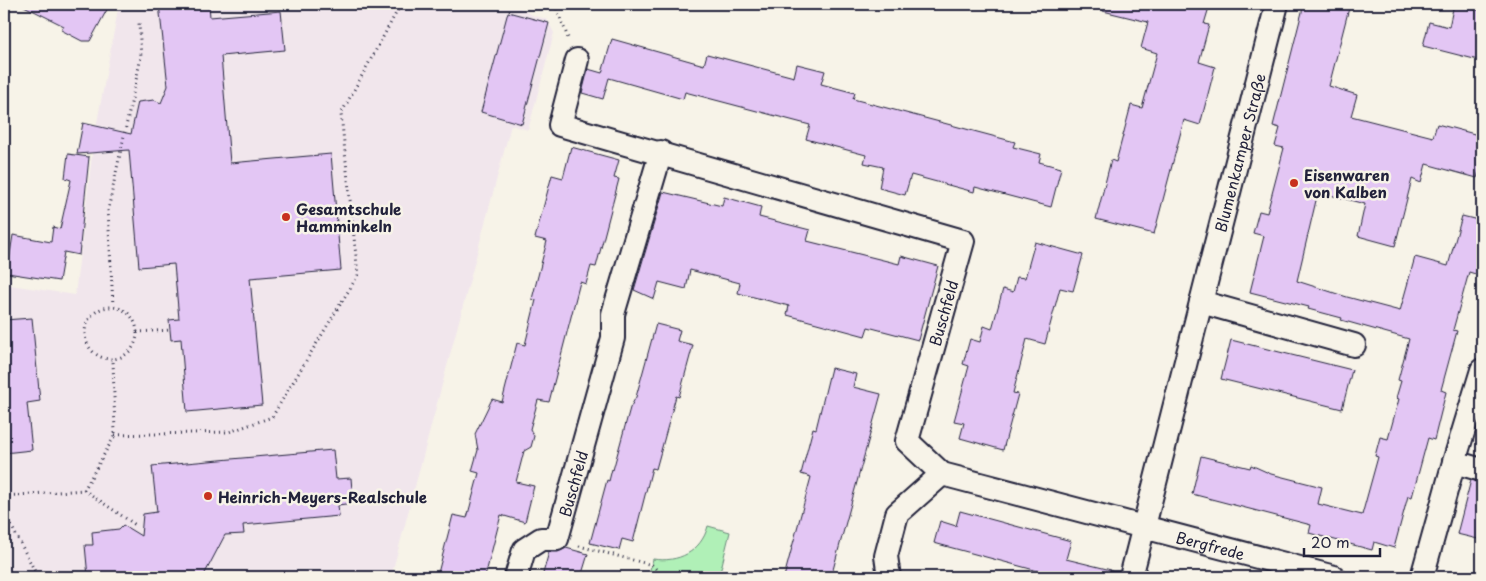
<svg xmlns="http://www.w3.org/2000/svg" width="1486" height="581" font-family="'Playpen Sans',sans-serif">
	<style>
		.built { fill: #f1e6ec }
		.green { fill: #b0f0b7; stroke: #698979 }
		.building { fill: #e3c6f4; stroke: #22223b }
		.lines { fill: none; stroke-linecap: round; stroke-linejoin: round }
		.minor-casing { stroke: #22223b; stroke-width: 26 }
		.path { stroke: #22223b; stroke-width: 3; stroke-dasharray: 1 4; stroke-linecap: butt }
		.minor { stroke: #f7f3e8; stroke-width: 22 }
		.poi-dot { fill: #c8321e; stroke: #f7f3e8; stroke-width: 2 }
		.labels { text-anchor: middle; dominant-baseline: central; stroke-width: 5; stroke-linejoin: round; paint-order: stroke }
		.street-label { font-size: 15px; fill: #22223b; stroke: #f7f3e8 }
		.poi-label { font-size: 15px; font-weight: bold; fill: #22223b; stroke: #f7f3e8; text-anchor: start }
	</style>
	<rect width="100%" height="100%" fill="#f7f3e8"/>
	<filter id="ink" filterUnits="userSpaceOnUse"><feTurbulence type="fractalNoise" baseFrequency=".02" numOctaves="2"/><feDisplacementMap in="SourceGraphic" scale="10" xChannelSelector="R" yChannelSelector="G"/><feConvolveMatrix kernelMatrix="1 2 1 2 8 2 1 2 1" color-interpolation-filters="sRGB"/></filter>
	<g filter="url(#ink)">
		<polygon class="built" points="119,4 513,4 534,16 547,19 554,33 528,130 511,125 391,577 14,577 4,564 4,284 75,295 94,139"/>
		<path class="green" d="M708 526 730 532 719 577H648L653 559C678 563 701 552 708 526Z"/>
		<g class="building">
			<polygon points="20,4 110,4 90,41 82,41 61,30 64,26"/>
			<polygon points="159,4 209,4 210,17 281,11 285,50 221,56 230,163 331,154 341,270 250,278 262,405 187,412 181,339 171,340 169,320 179,319 174,264 139,267 129,150 77,154 83,123 131,134 138,102 154,100 161,103 168,86"/>
			<polygon points="1104,4 1210,4 1204,24 1209,25 1199,62 1215,67 1200,125 1184,120 1154,234 1096,219 1111,160 1116,162 1131,105 1142,108 1157,53 1141,48 1148,22 1103,11"/>
			<polygon points="1304,4 1350,4 1329,86 1357,95 1351,116 1433,137 1437,124 1482,136 1482,159 1477,178 1426,164 1421,183 1412,179 1395,246 1358,236 1365,204 1318,192 1297,281 1347,297 1400,311 1415,257 1448,266 1462,216 1482,221 1482,276 1469,272 1453,330 1457,331 1441,390 1446,392 1434,440 1428,438 1412,497 1408,496 1394,548 1374,542 1372,550 1309,533 1311,525 1192,494 1201,456 1250,468 1251,465 1271,474 1322,487 1318,504 1362,515 1378,457 1375,456 1380,437 1388,439 1399,399 1396,398 1401,381 1398,380 1409,339 1341,320 1342,318 1308,309 1309,307 1250,292 1264,236 1253,233 1259,211 1267,213 1284,148 1275,146 1280,128 1273,126"/>
			<polygon points="1454,4 1482,11 1482,61 1423,46 1429,22 1449,27"/>
			<polygon points="508,12 549,23 522,124 481,112"/>
			<polygon points="612,39 704,65 707,54 794,77 797,64 825,71 821,84 855,93 853,99 1015,142 1013,147 1041,154 1039,162 1061,168 1051,207 975,187 974,192 911,175 905,195 879,188 883,167 864,163 866,155 806,139 810,125 685,92 683,99 609,78 603,99 582,93 588,69 602,73"/>
			<polygon points="571,147 619,160 614,178 619,179 596,267 591,266 586,284 580,282 549,402 538,400 530,429 534,436 531,447 524,451 516,482 534,486 525,522 501,515 485,577 437,577 453,515 467,518 479,473 472,471 478,450 475,434 492,399 502,402 517,343 525,345 536,300 532,299 547,241 535,238 552,175 563,178"/>
			<polygon points="68,154 89,157 79,255 64,252 59,281 7,273 13,235 51,242 53,227 60,229 71,180 65,178"/>
			<polygon points="663,192 722,206 724,197 761,207 759,217 810,230 807,241 899,264 901,256 938,266 918,340 868,327 865,336 787,315 789,306 738,293 740,283 690,270 686,289 659,282 654,299 634,290"/>
			<polygon points="1035,242 1083,255 1073,291 1060,288 1045,344 1027,339 1013,393 1018,394 1003,450 960,438 964,423 954,421 969,366 963,364 970,339 980,342 984,326 992,329 1003,289 1013,292 1017,277 1025,278"/>
			<polygon points="32,318 40,401 27,403 32,450 4,453 4,320"/>
			<polygon points="656,324 680,330 677,341 693,345 679,397 676,396 656,469 652,468 633,542 622,539 619,550 590,543 607,480 609,481 612,469 613,470 630,408 636,397"/>
			<polygon points="1231,340 1352,370 1342,409 1221,379"/>
			<polygon points="831,368 856,374 853,387 881,394 831,577 784,577 811,477 801,474 813,428 816,429"/>
			<polygon points="333,450 336,479 351,478 353,503 338,505 339,516 243,525 244,534 225,535 203,577 88,577 85,545 93,545 92,532 119,529 123,525 141,536 143,514 157,512 152,466"/>
			<polygon points="1471,480 1482,483 1482,540 1457,534"/>
			<polygon points="960,511 1071,541 1066,559 1111,570 1110,577 1036,577 1038,571 934,543 940,521 956,526"/>
			<polygon points="566,548 588,554 581,577 542,577 549,552 558,552"/>
		</g>
		<g class="lines">
			<g class="minor-casing">
				<g id="minor">
					<path id="s1" d="M577 60 560 125 963 241 907 441 942 474 1334 577"/>
					<polyline points="1201,302 1354,345"/>
					<polyline points="1454,462 1482,370"/>
					<path id="s2" d="M516 577 524 550 541 539H557L613 338V314L661 152"/>
					<polyline points="889,577 886,556 897,514 942,474"/>
					<path id="s3" d="M1131 577 1277 4"/>
					<polyline points="1422,577 1454,462 1482,470"/>
				</g>
			</g>
			<g class="path">
				<polyline points="555,4 568,38"/>
				<polyline points="113,306 108,210 141,57 139,23"/>
				<circle cx="111" cy="333" r="26"/>
				<polyline points="137,332 170,330"/>
				<polyline points="115,435 229,432 272,417 358,275 341,114 401,4"/>
				<polyline points="84,490 115,435 113,359"/>
				<polyline points="4,496 84,490 137,526"/>
				<polyline points="4,512 38,577"/>
				<polyline points="579,546 652,565 664,577"/>
			</g>
			<use href="#minor" class="minor"/>
		</g>
	</g>
	<g class="poi-dot">
		<circle cx="1294" cy="183" r="5"/>
		<circle cx="286" cy="217" r="5"/>
		<circle cx="208" cy="496" r="5"/>
	</g>
	<g class="labels">
		<g class="street-label">
			<text stroke="none"><textPath href="#s3" startOffset="438">Blumenkamper Straße</textPath></text>
			<text transform="translate(943 313) rotate(-74)">Buschfeld</text>
			<text stroke="none"><textPath href="#s2" startOffset="122">Buschfeld</textPath></text>
			<text stroke="none"><textPath href="#s1" startOffset="1020">Bergfrede</textPath></text>
		</g>
		<g class="poi-label">
			<text x="1304" y="174">Eisenwaren<tspan x="1304" dy="17">von Kalben</tspan></text>
			<text x="296" y="208">Gesamtschule<tspan x="296" dy="17">Hamminkeln</tspan></text>
			<text x="218" y="496">Heinrich-Meyers-Realschule</text>
		</g>
	</g>
	<rect width="1486" height="581" fill="none" stroke="#f7f3e8" stroke-width="20"/>
	<rect x="10" y="10" width="1466" height="561" fill="none" stroke="#22223b" stroke-width="2" filter="url(#ink)"/>
	<path d="M1304 548v8h76v-8" fill="none" stroke="#22223b" stroke-width="2.5"/>
	<text x="1311" y="548" font-size="15" fill="#22223b" stroke="#f7f3e8" stroke-width="4" paint-order="stroke">20 m</text>
</svg>
